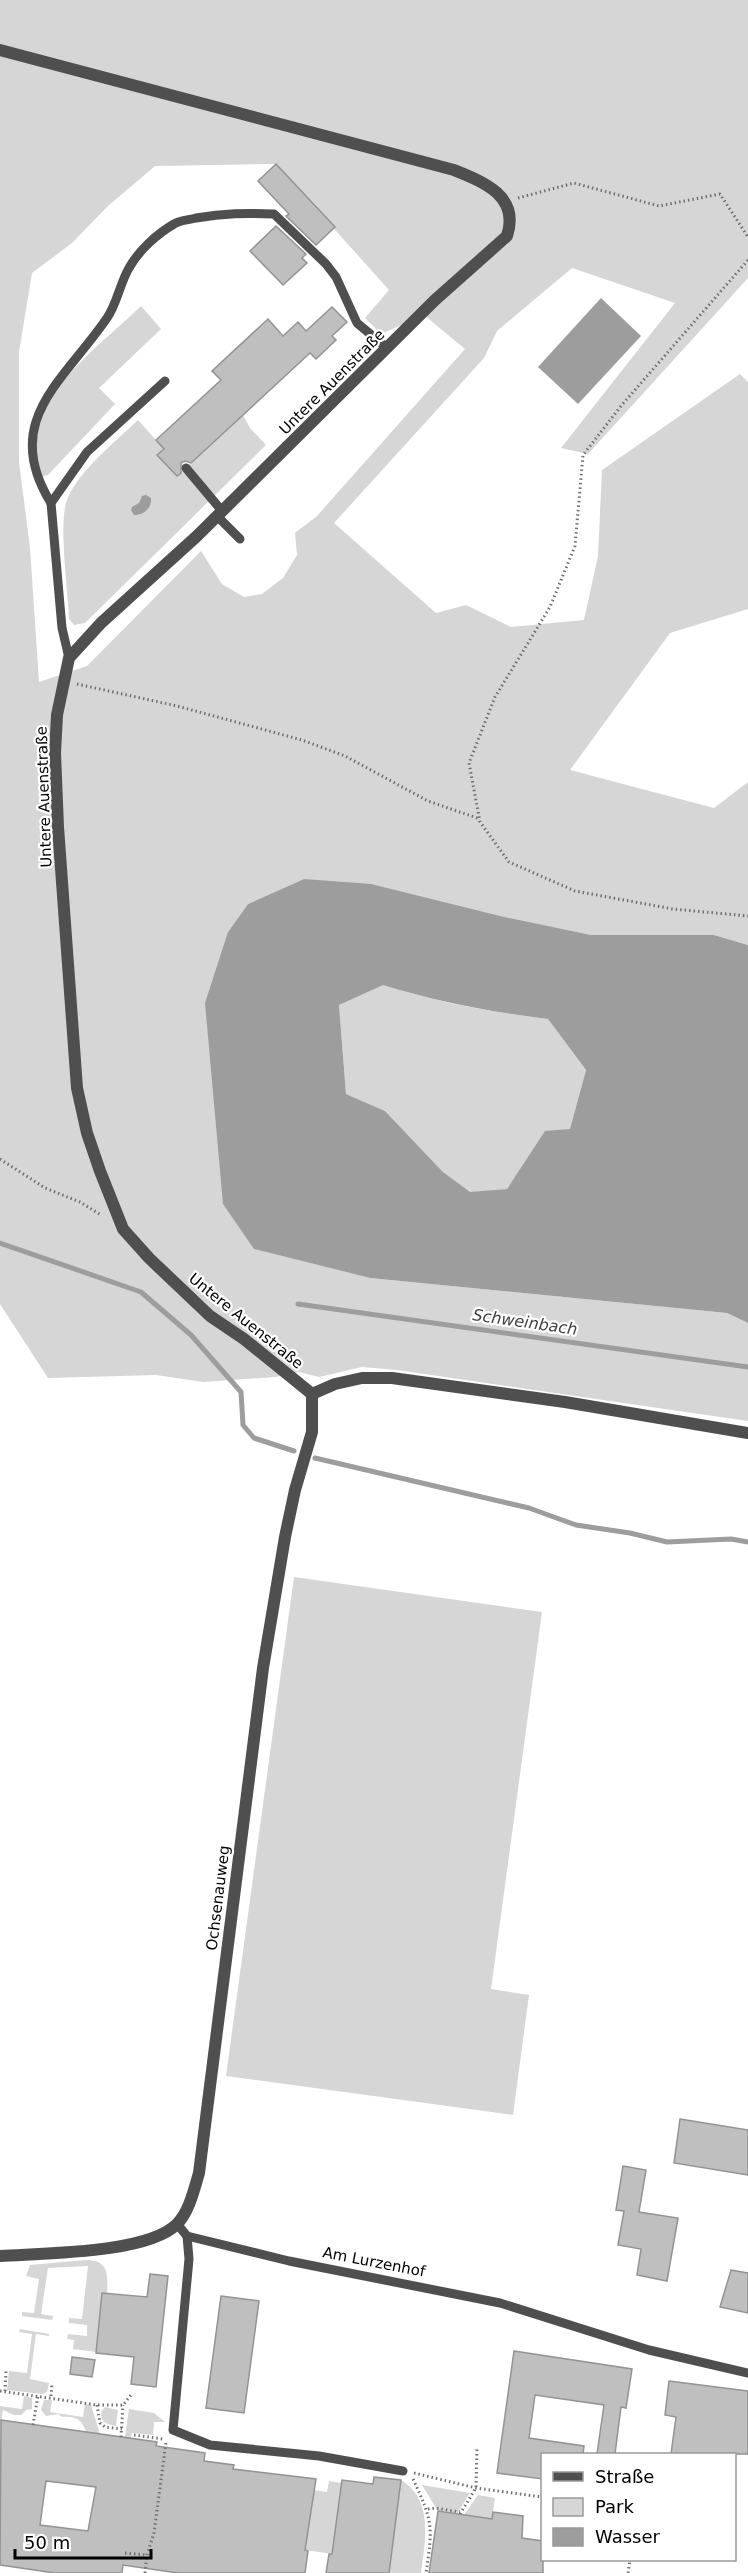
<svg xmlns="http://www.w3.org/2000/svg" width="748" height="2573" font-family="'DejaVu Sans',sans-serif">
	<style>
		.green { fill: #d6d6d6; fill-rule: evenodd }
		.water { fill: #9d9d9d; fill-rule: evenodd }
		.lines { fill: none; stroke-linecap: round; stroke-linejoin: round }
		.stream { stroke: #9d9d9d; stroke-width: 5 }
		.building { fill: #bfbfbf; stroke: #939393; stroke-width: 1.5; fill-rule: evenodd }
		.path { stroke: #717171; stroke-width: 3; stroke-dasharray: 1.5 3; stroke-linecap: butt }
		.lane { stroke: #4f4f4f; stroke-width: 9 }
		.street { stroke: #4f4f4f; stroke-width: 12 }
		.labels { text-anchor: middle; dominant-baseline: central; stroke-width: 4.5; stroke-linejoin: round; paint-order: stroke }
		.street-label { font-size: 15px; fill: #000; stroke: #fff }
		.water-label { font-size: 16px; font-style: italic; fill: #3e3e3e; stroke: #fff }
	</style>
	<rect width="100%" height="100%" fill="#fff"/>
	<g class="green">
		<path d="M0 0H748V278L588 454 561 448 675 303 572 268 497 331 484 358 334 523 436 613 466 605 511 627 584 620 598 556 602 470 740 374 748 382V609L670 633 570 770 714 808 748 782V945L714 935H591L304 879 248 904 228 932 254 1249 370 1278 727 1313 748 1323V1421L397 1370 362 1367 319 1377 299 1372 275 1377 203 1382 156 1375 48 1378 0 1304ZM276 164 389 290 365 318 381 334 424 315 465 349 317 516 295 533 297 555 283 578 262 594 244 597 222 584 201 551 87 666 39 682 30 548 19 462V352L32 273 72 243 108 206 155 166Z"/>
		<path d="M141 306 161 329 99 388 115 404 48 475 40 477C38 467 32 452 33 441 41 387 104 342 141 306Z"/>
		<path d="M243 415 250 428 266 445 85 623 74 625 69 619C68 590 59 529 66 503 74 475 117 440 138 420L164 449 157 455 177 476Z"/>
		<path d="M383 984C437 1003 492 1012 548 1019L586 1070 570 1130 525 1164 507 1189 470 1193 443 1172 385 1111 346 1094 339 1005Z"/>
		<polygon points="294,1577 542,1612 491,1989 529,1995 513,2115 226,2076"/>
		<path d="M86 2260C109 2260 108 2275 107 2293H102L96 2352 73 2349 74 2340 67 2339 68 2334 87 2336V2325L69 2323V2318L82 2319 88 2266 48 2268 41 2314 53 2316 52 2320 22 2316V2312L34 2313 39 2279 26 2276 30 2265Z"/>
		<polygon points="20,2329 49,2334 49,2336 36,2334 30,2379 49,2383 47,2392 43,2394 7,2390 9,2371 27,2373 32,2334 19,2332"/>
		<polygon points="24,2396 32,2398 32,2409 26,2410 21,2415 14,2415 3,2410 0,2429 0,2406 22,2409"/>
		<path d="M44 2400H52L50 2412 83 2417 85 2404 91 2405 100 2434 86 2432C82 2419 75 2416 62 2417L58 2414 46 2416 41 2410Z"/>
		<path d="M105 2407 118 2410 116 2426C106 2424 101 2423 101 2412Z"/>
		<polygon points="129,2409 154,2413 165,2422 154,2422 153,2435 132,2433 131,2438 125,2437"/>
		<path d="M401 2480C434 2500 425 2541 421 2573H389Z"/>
		<polygon points="329,2481 342,2483 332,2554 305,2550 314,2490 327,2492"/>
		<polygon points="422,2485 470,2493 457,2514 438,2511"/>
		<polygon points="478,2495 495,2498 484,2573 478,2517 464,2515"/>
	</g>
	<g class="water">
		<polygon points="601,298 641,336 578,404 538,367"/>
		<path d="M146 495 151 498C152 508 144 515 134 515L131 510 132 507 139 503 142 496Z"/>
		<path d="M304 879 371 884 504 917 591 935H714L748 945V1323L727 1313 370 1278 254 1249 223 1204 205 1003 228 932 248 904ZM383 985C438 1002 491 1012 548 1019L586 1070 570 1129 545 1131 507 1189 470 1192 443 1172 385 1111 346 1094 339 1005Z"/>
	</g>
	<g class="lines">
		<g class="stream">
			<polyline points="0,1243 141,1292 191,1335 241,1392 243,1425 254,1438 294,1451"/>
			<polyline points="298,1304 748,1367"/>
			<polyline points="315,1458 529,1508 576,1525 630,1533 667,1542 731,1539 748,1542"/>
		</g>
	</g>
	<g class="building">
		<polygon points="276,164 335,227 316,245 286,216 289,214 258,181"/>
		<polygon points="276,226 306,254 302,258 307,263 283,285 250,251"/>
		<polygon points="332,307 347,322 332,336 336,340 316,359 310,353 191,463 185,461 181,463 181,473 177,476 157,455 164,449 156,440 221,380 212,371 268,319 283,336 298,322 306,331"/>
		<polygon points="680,2119 748,2130 748,2175 674,2163"/>
		<polygon points="623,2166 646,2170 639,2212 678,2218 667,2281 637,2275 641,2249 618,2245 624,2211 616,2210"/>
		<polygon points="731,2270 748,2273 748,2313 720,2307"/>
		<polygon points="150,2274 168,2276 156,2387 131,2384 134,2357 96,2353 102,2293 147,2297"/>
		<polygon points="221,2296 259,2301 244,2413 206,2408"/>
		<polygon points="514,2351 632,2369 626,2408 621,2407 615,2454 597,2454 604,2405 535,2395 529,2438 584,2446 583,2454 543,2454 543,2479 497,2473"/>
		<polygon points="72,2357 95,2360 92,2377 70,2374"/>
		<polygon points="669,2381 748,2391 748,2454 671,2454 676,2417 665,2415"/>
		<path d="M1 2420 157 2442 156 2446 205 2453 204 2461 234 2465 233 2469 316 2479 305 2550 308 2551 305 2573H178L123 2565 122 2573H55L0 2565ZM46 2481 96 2487 88 2531 40 2525Z"/>
		<polygon points="374,2477 401,2480 389,2573 326,2573 329,2554 332,2554 342,2480 373,2484"/>
		<polygon points="438,2511 492,2519 493,2512 523,2516 522,2538 543,2541 543,2573 429,2573"/>
	</g>
	<g class="lines">
		<g class="path">
			<polyline points="518,198 574,183 659,206 720,194 748,237"/>
			<polyline points="748,260 621,406 583,455 575,546 550,607 495,697 469,763 480,822 509,862 575,891 673,909 748,916"/>
			<polyline points="77,684 177,706 302,740 345,756 428,801 480,819"/>
			<polyline points="0,1159 45,1188 80,1202 101,1215"/>
			<polyline points="0,2391 97,2405 123,2405 131,2395"/>
			<polyline points="5,2391 6,2371"/>
			<polyline points="51,2396 52,2383"/>
			<polyline points="97,2405 100,2423 105,2427 122,2429"/>
			<polyline points="33,2425 38,2396"/>
			<polyline points="134,2435 163,2439"/>
			<polyline points="121,2437 123,2405"/>
			<polyline points="414,2473 476,2488 542,2497"/>
			<path d="M413 2479C433 2522 433 2526 426 2573"/>
			<polyline points="428,2509 436,2508 460,2512"/>
			<polyline points="460,2514 476,2488 477,2447"/>
			<polyline points="125,2553 147,2555"/>
			<polyline points="145,2573 147,2555 154,2533 166,2442"/>
			<polyline points="628,2573 630,2560"/>
		</g>
		<g class="lane">
			<polyline points="186,468 222,511"/>
			<path d="M51 503C0 421 64 381 107 318 117 304 120 283 129 268 139 250 157 234 174 224 180 220 189 220 196 218 225 213 245 213 274 214L326 264 336 277 357 323 387 348"/>
			<polyline points="217,516 240,539"/>
			<polyline points="69,658 62,628 51,503 87,452 165,381"/>
			<polyline points="177,2224 187,2236 289,2261 500,2303 649,2350 748,2373"/>
			<polyline points="187,2236 189,2259 173,2430 210,2445 319,2456 403,2471"/>
		</g>
		<g class="street">
			<path d="M0 50 454 170C484 182 520 196 507 236L435 300 197 536 101 623 69 658 57 715 55 753 58 827 77 1088 87 1133 100 1171 123 1229 149 1258 210 1316 244 1339 312 1394"/>
			<polyline points="312,1394 335,1384 362,1378 392,1378 565,1402 748,1433"/>
			<path d="M0 2256C42 2253 147 2254 177 2224 189 2212 194 2190 199 2173L263 1668 285 1537 295 1490 312 1432V1394"/>
		</g>
	</g>
	<g class="labels">
		<g class="street-label">
			<text transform="translate(332 382) rotate(-45)">Untere Auenstraße</text>
			<text transform="translate(44 797) rotate(-92)">Untere Auenstraße</text>
			<text transform="translate(246 1321) rotate(39)">Untere Auenstraße</text>
			<text transform="translate(218 1898) rotate(-83)">Ochsenauweg</text>
			<text transform="translate(374 2262) rotate(11)">Am Lurzenhof</text>
		</g>
		<g class="water-label">
			<text transform="translate(525 1322) rotate(8)">Schweinbach</text>
		</g>
	</g>
	<rect x="541" y="2453" width="195" height="108" fill="#ffffff" stroke="#999999" stroke-width="1.5"/>
	<rect x="553" y="2472" width="30" height="9" fill="#4f4f4f" stroke="#999999" stroke-width="1.5"/>
	<text x="595" y="2483" font-size="18" fill="#000000">Straße</text>
	<rect x="553" y="2498" width="30" height="18" fill="#d6d6d6" stroke="#999999" stroke-width="1.5"/>
	<text x="595" y="2513" font-size="18" fill="#000000">Park</text>
	<rect x="553" y="2528" width="30" height="18" fill="#9d9d9d" stroke="#999999" stroke-width="1.5"/>
	<text x="595" y="2543" font-size="18" fill="#000000">Wasser</text>
	<path d="M15 2549v9h136v-9" fill="none" stroke="#000000" stroke-width="3"/>
	<text x="24" y="2549" font-size="18" fill="#000000" stroke="#ffffff" stroke-width="4.5" paint-order="stroke">50 m</text>
</svg>
